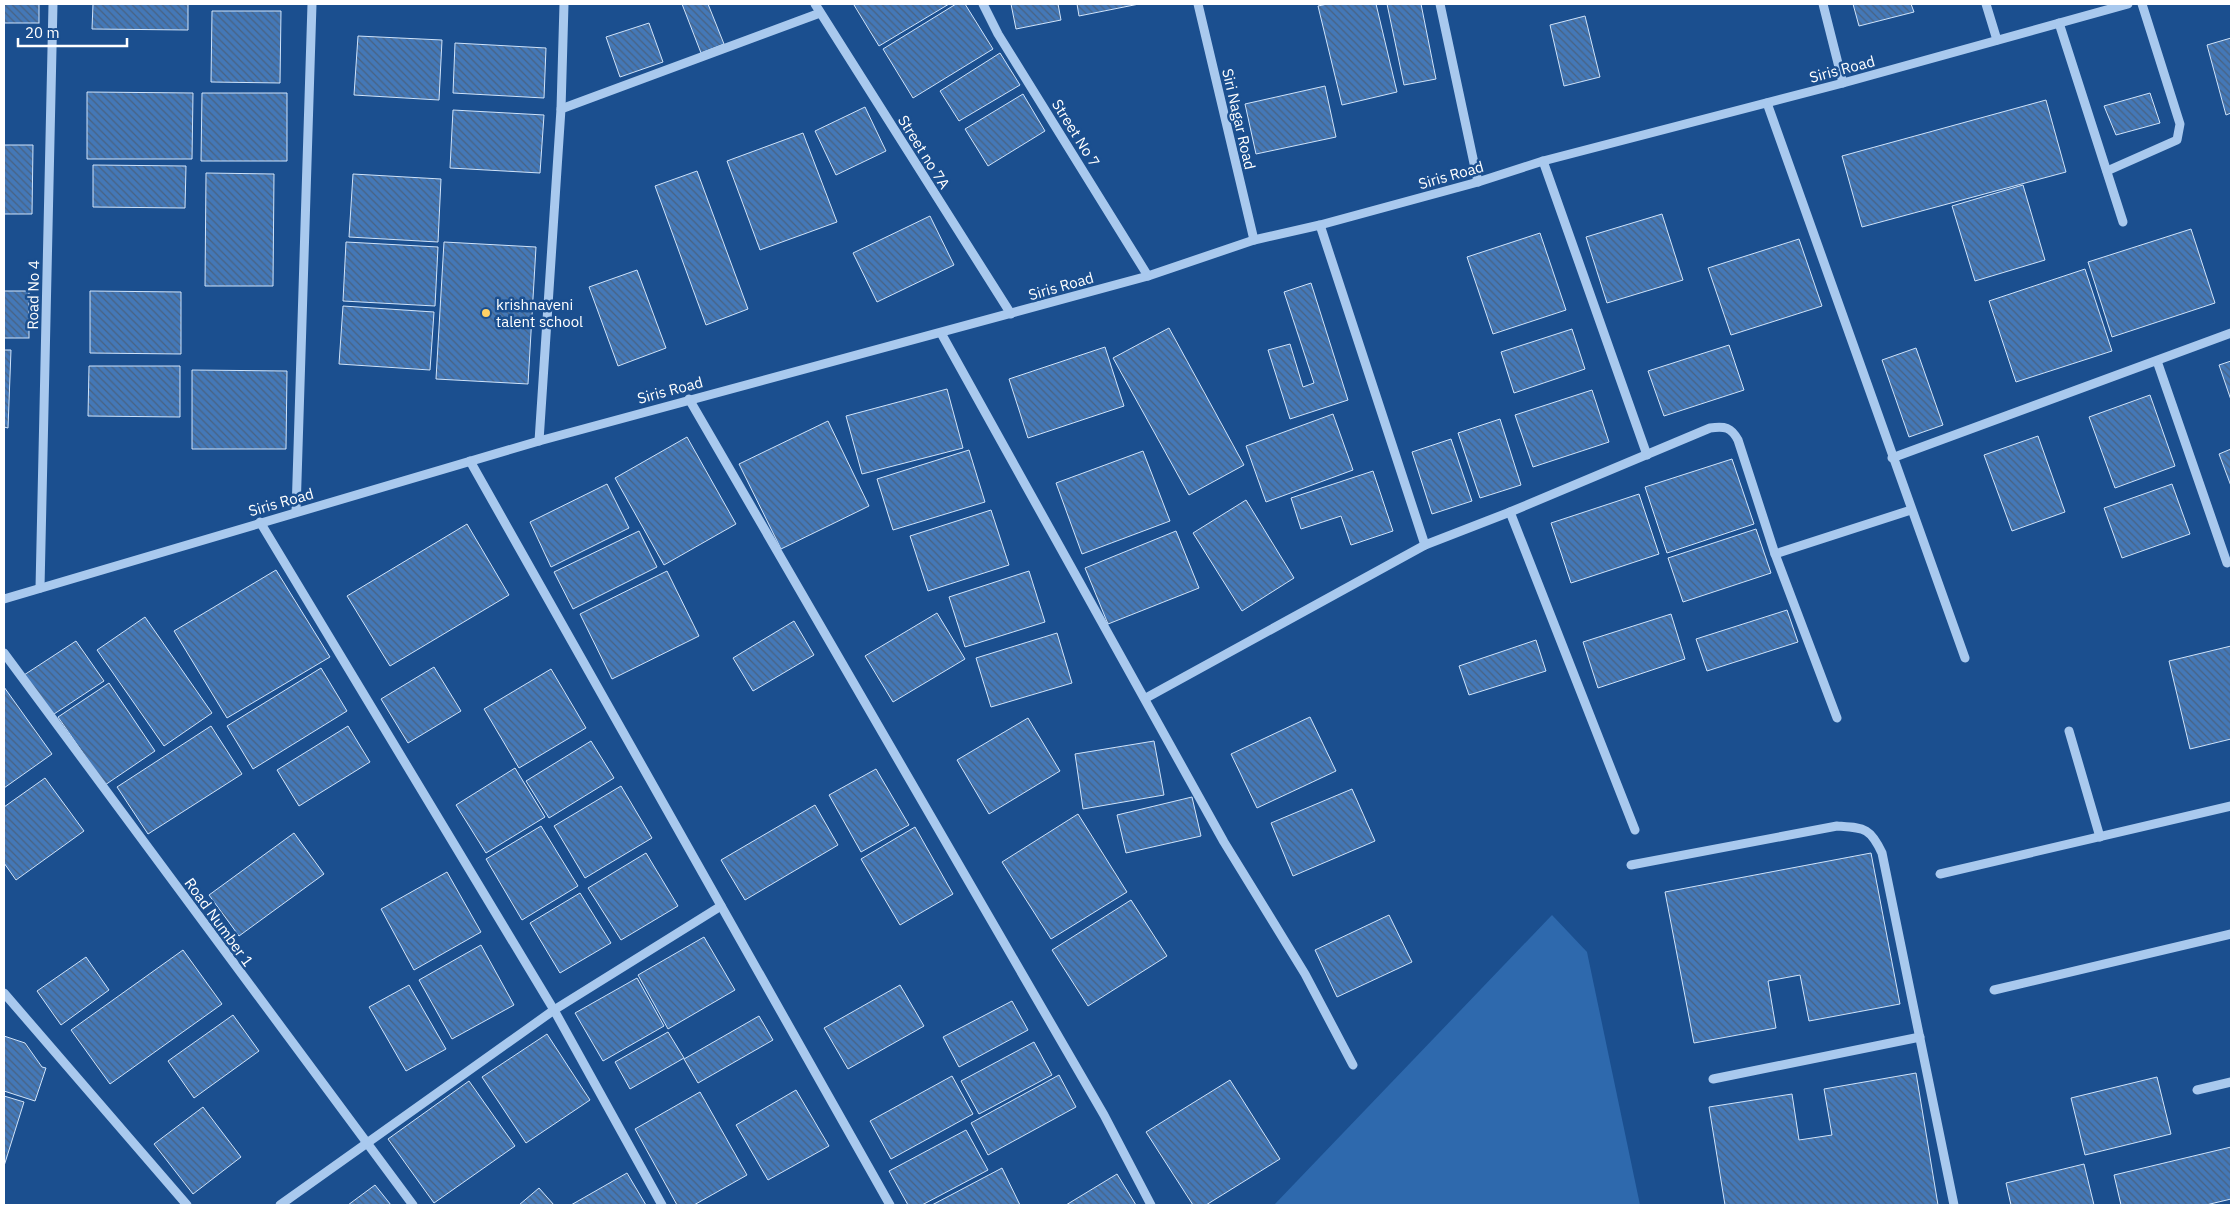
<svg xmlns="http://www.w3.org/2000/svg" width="2235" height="1209" font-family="'IBM Plex Sans',sans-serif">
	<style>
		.green { fill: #2e69ad }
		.building { fill: url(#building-back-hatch); stroke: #cfe3fa }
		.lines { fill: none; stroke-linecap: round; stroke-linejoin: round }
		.minor { stroke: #a9c9ee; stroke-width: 9 }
		.poi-dot { fill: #ffd166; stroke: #1b4f8f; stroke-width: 2 }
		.labels { text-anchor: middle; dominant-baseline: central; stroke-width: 5; stroke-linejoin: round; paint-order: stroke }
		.street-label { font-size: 15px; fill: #fff; stroke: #1b4f8f }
		.poi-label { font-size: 15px; fill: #fff; stroke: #1b4f8f; text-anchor: start }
	</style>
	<defs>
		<pattern id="building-back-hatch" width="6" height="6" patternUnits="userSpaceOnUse" patternTransform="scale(1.25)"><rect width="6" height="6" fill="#4478b7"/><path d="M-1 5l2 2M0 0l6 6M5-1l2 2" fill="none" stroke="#486282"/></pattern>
	</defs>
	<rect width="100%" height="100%" fill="#1b4f8f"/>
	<polygon class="green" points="1552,915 1587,952 1640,1205 1274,1205"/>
	<g class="building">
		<rect x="4" y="4" width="35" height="19"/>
		<polygon points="93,4 188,4 188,30 92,29"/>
		<polygon points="682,4 708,4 724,44 701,53"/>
		<polygon points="856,4 949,4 879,46 854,5"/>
		<polygon points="956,4 965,4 993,49 913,98 883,49"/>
		<polygon points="1011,4 1058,4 1061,20 1016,29"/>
		<polygon points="1077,4 1139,4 1079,16"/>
		<polygon points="1327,4 1376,4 1397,92 1342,105 1318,6"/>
		<polygon points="1387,4 1421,4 1436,79 1404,85"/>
		<polygon points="1853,4 1911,4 1914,12 1859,26"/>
		<polygon points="212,11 281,11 280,83 211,82"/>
		<polygon points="1585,16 1600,77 1564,86 1550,25"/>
		<polygon points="649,23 663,62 620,77 606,37"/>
		<polygon points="358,36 442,40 439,100 354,95"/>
		<polygon points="2231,38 2231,113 2226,115 2207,45"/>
		<polygon points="455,43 546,48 544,98 453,93"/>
		<polygon points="1000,53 1020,85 959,121 940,91"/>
		<polygon points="1325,86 1336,137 1256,154 1245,104"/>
		<polygon points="87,92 193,93 192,159 87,159"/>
		<polygon points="202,93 287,93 287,161 201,161"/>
		<polygon points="2150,93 2160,123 2116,135 2104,106"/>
		<polygon points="1023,94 1045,131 988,166 965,129"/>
		<polygon points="2046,100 2066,172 1862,227 1842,156"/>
		<polygon points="865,107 886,151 836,175 815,131"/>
		<polygon points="453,110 544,115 540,173 450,168"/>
		<polygon points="803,133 837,222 760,250 727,161"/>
		<polygon points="4,145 33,145 32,214 4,214"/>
		<polygon points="93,165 186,166 185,208 93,207"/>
		<polygon points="697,171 748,309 706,325 655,186"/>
		<polygon points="206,173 274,174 273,286 205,286"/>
		<polygon points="353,174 441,179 438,242 349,237"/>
		<polygon points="2023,185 2045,260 1975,281 1952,206"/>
		<polygon points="1662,214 1683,280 1607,303 1586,237"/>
		<polygon points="930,216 954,265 877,302 853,253"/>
		<polygon points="2191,229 2215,303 2112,337 2088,262"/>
		<polygon points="1540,233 1566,310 1493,334 1467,257"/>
		<polygon points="1799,239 1822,306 1731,335 1708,268"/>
		<polygon points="346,242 438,247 435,306 343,301"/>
		<polygon points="444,242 536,247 528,384 436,379"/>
		<polygon points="2085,269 2112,351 2016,382 1989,301"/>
		<polygon points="637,270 666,348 618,366 589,287"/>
		<polygon points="1311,283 1348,400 1290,419 1268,350 1290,344 1303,387 1314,383 1284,292"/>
		<rect x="4" y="291" width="25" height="47"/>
		<polygon points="90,291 181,292 181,354 90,353"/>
		<polygon points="343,306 434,312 430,370 339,364"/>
		<polygon points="1169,328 1244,465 1189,495 1113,358"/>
		<polygon points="1572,329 1585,369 1514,393 1501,352"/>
		<polygon points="1729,345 1744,390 1664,416 1648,371"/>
		<polygon points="1105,347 1124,406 1028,438 1009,379"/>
		<polygon points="1916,348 1943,425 1909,437 1882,360"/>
		<polygon points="4,350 11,350 8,428 4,427"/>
		<polygon points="2231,361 2231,400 2219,365"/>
		<polygon points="89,366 180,366 180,417 88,416"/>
		<polygon points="192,370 287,371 286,449 192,449"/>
		<polygon points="947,389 963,448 862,474 846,416"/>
		<polygon points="1592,390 1609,442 1533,467 1515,415"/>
		<polygon points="2150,395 2175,466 2115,488 2089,417"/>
		<polygon points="1333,414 1353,470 1266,502 1246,446"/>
		<polygon points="1500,419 1521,485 1480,498 1458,433"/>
		<polygon points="828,421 869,506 781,549 739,464"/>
		<polygon points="2038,436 2065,512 2012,531 1984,455"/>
		<polygon points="687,437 736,524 664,565 615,478"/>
		<polygon points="1451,439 1472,501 1432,514 1412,452"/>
		<polygon points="2231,449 2231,486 2219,454"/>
		<polygon points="969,450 985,502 893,530 877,479"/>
		<polygon points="1143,451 1170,521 1082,554 1056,483"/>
		<polygon points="1732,459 1754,524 1667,553 1645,487"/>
		<polygon points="1373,471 1393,531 1351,545 1341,516 1301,529 1291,498"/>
		<polygon points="607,484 629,528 551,567 530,522"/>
		<polygon points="2172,484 2190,534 2122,558 2104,508"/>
		<polygon points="1639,494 1659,554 1571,583 1551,523"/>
		<polygon points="1246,500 1294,578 1242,611 1193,533"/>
		<polygon points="991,510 1009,565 928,591 910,536"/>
		<polygon points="467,524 509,595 390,666 347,596"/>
		<polygon points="1756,529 1771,573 1683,602 1668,558"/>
		<polygon points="639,531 657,567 573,609 554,572"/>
		<polygon points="1176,531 1199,588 1108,624 1085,568"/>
		<polygon points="276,570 330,657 227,718 174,631"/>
		<polygon points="667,571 699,636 612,679 580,614"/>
		<polygon points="1029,571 1045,622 965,647 949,597"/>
		<polygon points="1787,610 1798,642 1707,671 1696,639"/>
		<polygon points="937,613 965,659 893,702 865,656"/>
		<polygon points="1671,614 1685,659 1598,688 1583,642"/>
		<polygon points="145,617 212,713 164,746 97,650"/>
		<polygon points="794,621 814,655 753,691 733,658"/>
		<polygon points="1057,633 1072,683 991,707 976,658"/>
		<polygon points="1536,640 1546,671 1469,695 1459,666"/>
		<polygon points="76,641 104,681 51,716 24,675"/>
		<polygon points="2231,646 2231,739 2190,749 2169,661"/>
		<polygon points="434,667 461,711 408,743 381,699"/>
		<polygon points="321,668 347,711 253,769 227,726"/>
		<polygon points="551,669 586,728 519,768 484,709"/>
		<polygon points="109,683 155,751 105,785 58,717"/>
		<polygon points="4,687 52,754 4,788"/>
		<polygon points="1310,717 1336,771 1257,808 1231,754"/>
		<polygon points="1028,718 1060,771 989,814 957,760"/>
		<polygon points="211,726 242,774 148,834 117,787"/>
		<polygon points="348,726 370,762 299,806 277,770"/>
		<polygon points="591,741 614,778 549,818 526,781"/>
		<polygon points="1154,741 1164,795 1083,809 1075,754"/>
		<polygon points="515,768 545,817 486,853 456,805"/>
		<polygon points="876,769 909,825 861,852 829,795"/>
		<polygon points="45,778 84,831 16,880 4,863 4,807"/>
		<polygon points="621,786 652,838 585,878 554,826"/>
		<polygon points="1352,789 1375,841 1293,876 1271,823"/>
		<polygon points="1192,797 1201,836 1126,853 1117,815"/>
		<polygon points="815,805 838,845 745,900 721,860"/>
		<polygon points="1078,814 1127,892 1051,939 1002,862"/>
		<polygon points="541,826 578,886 522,920 486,859"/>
		<polygon points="915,827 953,894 900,925 861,859"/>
		<polygon points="294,833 324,874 239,936 209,895"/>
		<polygon points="646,853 678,906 621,940 588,888"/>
		<polygon points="1871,853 1900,1004 1809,1021 1800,975 1768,981 1776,1028 1694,1043 1665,892"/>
		<polygon points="447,872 481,932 414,970 381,909"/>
		<polygon points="580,893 611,943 560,973 530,923"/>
		<polygon points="1131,900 1167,956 1088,1006 1052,950"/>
		<polygon points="1389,915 1412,962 1337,997 1315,950"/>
		<polygon points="704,937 735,990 668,1029 638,975"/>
		<polygon points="481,945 514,1005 452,1039 419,980"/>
		<polygon points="183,950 222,1004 110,1084 71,1030"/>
		<polygon points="86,957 109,990 61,1025 37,991"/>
		<polygon points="637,978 664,1026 603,1061 575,1013"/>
		<polygon points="409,985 446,1049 406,1071 369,1007"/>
		<polygon points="900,985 924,1026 848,1069 824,1028"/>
		<polygon points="1012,1001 1028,1030 959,1067 943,1037"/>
		<polygon points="233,1015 259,1051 194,1098 168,1061"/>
		<polygon points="759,1016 773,1040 698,1083 684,1059"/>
		<polygon points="668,1032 684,1058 630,1089 615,1062"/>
		<polygon points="547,1034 590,1100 526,1143 482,1077"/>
		<polygon points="4,1036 25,1043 42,1067 46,1068 35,1101 4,1091"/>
		<polygon points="1034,1042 1052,1075 979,1114 961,1081"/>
		<polygon points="1916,1073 1938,1205 1725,1205 1709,1107 1792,1094 1799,1140 1832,1135 1824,1089"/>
		<polygon points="1059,1075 1076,1107 988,1155 971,1123"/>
		<polygon points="952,1076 973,1114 891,1159 870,1121"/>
		<polygon points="2157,1077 2171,1134 2085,1155 2071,1098"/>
		<polygon points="1230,1080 1280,1159 1206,1205 1193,1205 1146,1132"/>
		<polygon points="469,1081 515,1146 434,1203 388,1139"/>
		<polygon points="796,1090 829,1146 768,1180 736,1125"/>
		<polygon points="700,1092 747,1175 694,1205 677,1205 635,1129"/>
		<polygon points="4,1096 24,1102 4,1166"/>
		<polygon points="203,1107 241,1157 193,1194 154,1144"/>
		<polygon points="966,1130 988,1170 922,1205 908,1205 889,1171"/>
		<polygon points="2231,1147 2231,1199 2206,1205 2121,1205 2114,1175"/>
		<polygon points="2084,1164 2094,1205 2011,1205 2006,1183"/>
		<polygon points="1002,1168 1020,1205 932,1205"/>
		<polygon points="627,1173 646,1205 571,1205"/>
		<polygon points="1117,1174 1136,1205 1066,1205"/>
		<polygon points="375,1185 391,1205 348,1205"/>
		<polygon points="539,1188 554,1205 519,1205"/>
	</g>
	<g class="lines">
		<g class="minor">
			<polyline points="815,4 1011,314"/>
			<polyline points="983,4 998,34 1148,276"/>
			<polyline points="1198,4 1254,240"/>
			<polyline points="1440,4 1478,182"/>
			<polyline points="1823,4 1843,83"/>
			<polyline points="1986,4 1997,40"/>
			<polyline points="2059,23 2123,222"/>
			<polyline points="1767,103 1965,658"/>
			<polyline points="561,109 820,13"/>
			<polyline points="1543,161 1647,455"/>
			<polyline points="2107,171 2177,140 2180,124 2142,4"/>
			<polyline points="1320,225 1425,545"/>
			<polyline points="941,333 1224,842 1305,974 1353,1065"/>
			<polyline points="2157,361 2227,563"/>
			<polyline points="689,399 1104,1115 1151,1205"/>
			<polyline points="539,441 561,109 564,4"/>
			<polyline points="1892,458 2231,333"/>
			<polyline points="470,461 890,1205"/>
			<polyline points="296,512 312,4"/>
			<polyline points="1510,512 1635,830"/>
			<polyline points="260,522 554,1010 662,1205"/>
			<polyline points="1775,554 1911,510"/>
			<polyline points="40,588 53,4"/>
			<polyline points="4,599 539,441 1148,276 1254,240 1320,225 1478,182 1543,161 1843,83 2128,4"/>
			<polyline points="4,653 413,1205"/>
			<path d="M1146 698 1425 545 1510 512 1710 428C1725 426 1731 427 1738 440L1775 554 1837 718"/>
			<polyline points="2069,731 2100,837"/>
			<path d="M1631 865 1837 826C1864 828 1870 827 1882 853L1954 1205"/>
			<polyline points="1940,874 2231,806"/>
			<polyline points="1994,990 2231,934"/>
			<polyline points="4,993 187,1205"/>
			<polyline points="1713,1079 1920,1037"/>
			<polyline points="2197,1090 2231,1082"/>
			<polyline points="280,1205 554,1010 721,906"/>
		</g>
	</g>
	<circle class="poi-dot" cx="486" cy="313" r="5"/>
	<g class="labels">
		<g class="street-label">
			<text transform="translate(1842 69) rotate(-15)">Siris Road</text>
			<text transform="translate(1239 119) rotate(77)">Siri Nagar Road</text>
			<text transform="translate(1076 133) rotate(58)">Street No 7</text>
			<text transform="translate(924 152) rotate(58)">Street no 7A</text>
			<text transform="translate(1451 175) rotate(-16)">Siris Road</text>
			<text transform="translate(1061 286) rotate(-16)">Siris Road</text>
			<text transform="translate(33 295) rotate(-89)">Road No 4</text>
			<text transform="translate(670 390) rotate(-15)">Siris Road</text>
			<text transform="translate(281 502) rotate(-16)">Siris Road</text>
			<text transform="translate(219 922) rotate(54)">Road Number 1</text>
		</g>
		<g class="poi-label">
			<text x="496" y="304">krishnaveni<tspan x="496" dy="17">talent school</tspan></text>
		</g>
	</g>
	<rect width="2235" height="1209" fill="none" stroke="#ffffff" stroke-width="10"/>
	<path d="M18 38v8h109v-8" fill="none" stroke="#ffffff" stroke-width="2.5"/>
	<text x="25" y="38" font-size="15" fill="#ffffff" stroke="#1b4f8f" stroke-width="4" paint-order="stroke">20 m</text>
</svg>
